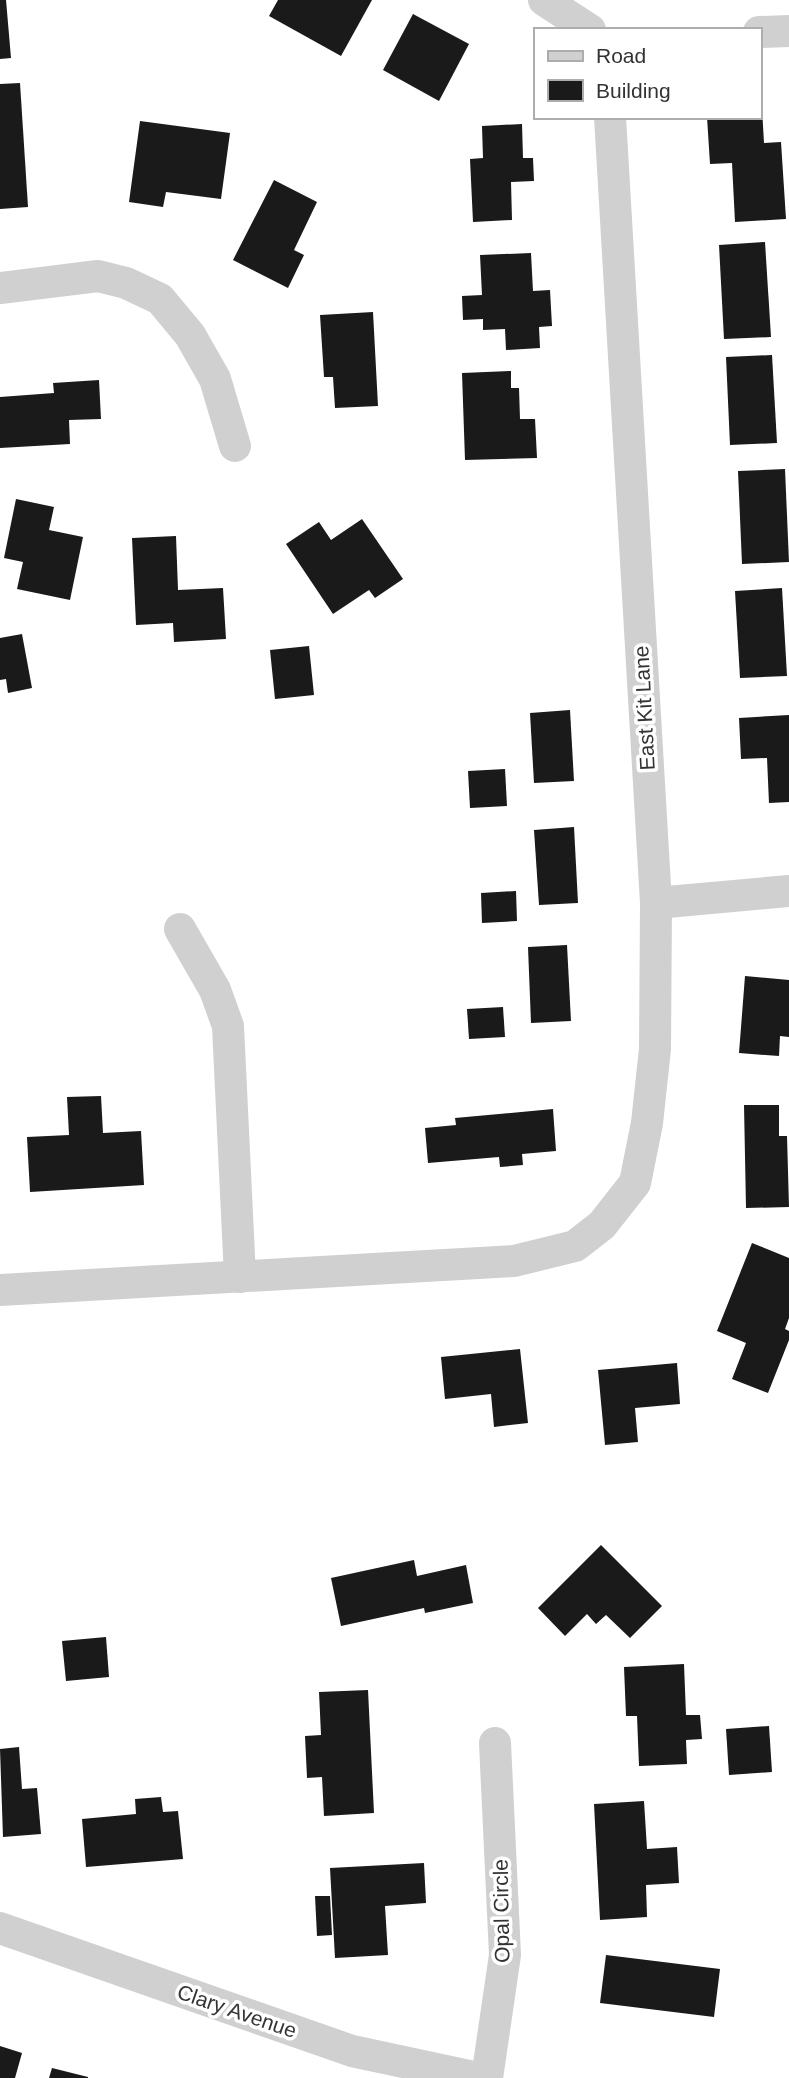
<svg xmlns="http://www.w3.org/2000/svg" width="789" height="2078" font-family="Arial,sans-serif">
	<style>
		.building { fill: #1a1a1a }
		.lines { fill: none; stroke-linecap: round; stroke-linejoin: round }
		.minor { stroke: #d0d0d0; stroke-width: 32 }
		.labels { text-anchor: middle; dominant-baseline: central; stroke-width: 7; stroke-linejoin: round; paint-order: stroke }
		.street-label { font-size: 21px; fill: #333; stroke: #fff }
	</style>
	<rect width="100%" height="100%" fill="#fff"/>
	<g class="building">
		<polygon points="0,0 6,0 11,58 0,59"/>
		<polygon points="278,0 372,0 341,56 269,16"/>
		<polygon points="413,14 469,44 439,101 383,70"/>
		<polygon points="20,83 28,207 0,209 0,84"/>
		<polygon points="759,108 762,108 764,143 781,142 786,219 735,222 732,163 710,164 707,117 759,117"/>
		<polygon points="140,121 230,133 221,199 166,192 163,207 129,202"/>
		<polygon points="522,124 523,158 533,158 534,181 511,182 512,220 473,222 470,159 483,158 482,126"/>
		<polygon points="274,180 317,202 294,250 304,255 288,288 233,260"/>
		<polygon points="765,242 771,337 724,339 719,245"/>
		<polygon points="531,253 533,291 550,290 552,326 539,327 540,348 506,350 505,329 483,330 483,319 463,320 462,296 482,295 480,255"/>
		<polygon points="373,312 378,406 335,408 333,377 324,377 320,315"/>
		<polygon points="772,355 777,443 730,445 726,357"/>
		<polygon points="511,371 511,388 519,388 520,419 535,419 537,458 465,460 462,373"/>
		<polygon points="99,380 101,419 69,420 70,444 0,448 0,397 54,393 53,383"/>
		<polygon points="785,469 789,562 742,564 738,471"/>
		<polygon points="16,499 54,507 49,530 83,537 70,600 17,589 23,562 4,558"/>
		<polygon points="362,519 403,579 375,598 369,590 333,614 286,544 319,522 331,540"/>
		<polygon points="176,536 178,590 223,588 226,639 174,642 173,623 136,625 132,538"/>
		<polygon points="782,588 787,676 740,678 735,591"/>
		<polygon points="22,634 32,688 8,693 6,679 0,680 0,638"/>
		<polygon points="309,646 314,695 275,699 270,650"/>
		<polygon points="570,710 574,781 534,783 530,713"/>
		<polygon points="789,715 789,802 769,803 767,758 741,759 739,718"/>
		<polygon points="505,769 507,806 470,808 468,771"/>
		<polygon points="574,827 578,903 539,905 534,830"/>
		<polygon points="516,891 517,921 482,923 481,893"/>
		<polygon points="567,945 571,1021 531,1023 528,947"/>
		<polygon points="745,976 789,980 789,1037 780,1036 779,1056 739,1053"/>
		<polygon points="503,1007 505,1037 469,1039 467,1009"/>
		<polygon points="101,1096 103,1133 141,1131 144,1185 30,1192 27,1137 69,1135 67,1097"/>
		<polygon points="744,1105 779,1105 779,1136 787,1136 789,1207 746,1208"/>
		<polygon points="553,1109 556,1151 522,1154 523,1165 500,1167 499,1157 428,1163 425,1128 456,1125 455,1118"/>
		<polygon points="752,1243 789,1258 789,1318 785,1329 789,1331 789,1340 768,1393 732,1379 746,1343 717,1331"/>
		<polygon points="520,1349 528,1423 494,1427 491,1394 445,1399 441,1357"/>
		<polygon points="677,1363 680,1404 635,1408 638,1442 605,1445 598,1370"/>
		<polygon points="601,1545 662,1606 630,1638 606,1615 596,1624 587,1614 565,1636 538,1608"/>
		<polygon points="414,1560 417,1576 466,1565 473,1603 425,1613 424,1608 341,1626 331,1578"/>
		<polygon points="106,1637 109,1677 66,1681 62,1641"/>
		<polygon points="684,1664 686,1715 700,1715 702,1739 686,1740 687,1764 639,1766 637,1716 626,1716 624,1667"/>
		<polygon points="368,1690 374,1813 324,1816 322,1777 307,1778 305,1736 321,1735 319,1692"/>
		<polygon points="769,1726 772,1772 729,1775 726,1729"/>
		<polygon points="19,1747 22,1789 37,1788 41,1834 3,1837 0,1749"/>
		<polygon points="161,1797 163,1812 178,1811 183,1859 86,1867 82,1819 136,1814 135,1799"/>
		<polygon points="644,1801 647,1849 677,1847 679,1883 646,1885 647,1917 600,1920 594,1804"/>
		<polygon points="424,1863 426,1903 385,1906 388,1955 335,1958 330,1868"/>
		<polygon points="315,1896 330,1896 332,1935 317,1936"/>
		<polygon points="606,1955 720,1969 714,2017 600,2003"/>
		<polygon points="0,2046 22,2053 15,2078 0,2078"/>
		<polygon points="52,2068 88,2077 88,2078 49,2078"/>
	</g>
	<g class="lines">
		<g class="minor">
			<polyline points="544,0 590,30"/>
			<polyline points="759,32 789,31"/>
			<polyline points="0,288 98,276 126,283 160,299 190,335 215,379 235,446"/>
			<polyline points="656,903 789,891"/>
			<polyline points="180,929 215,990 228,1026 240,1277"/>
			<polyline points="0,1290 514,1261 575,1246 602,1225 635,1183 647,1123 655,1049 656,903 610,117"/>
			<polyline points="0,1928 352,2051 478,2078"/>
			<polyline points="487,2078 505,1955 495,1743"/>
		</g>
	</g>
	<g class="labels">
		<g class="street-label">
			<text transform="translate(644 708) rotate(-93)">East Kit Lane</text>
			<text transform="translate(501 1911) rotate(-91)">Opal Circle</text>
			<text transform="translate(237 2011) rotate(19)">Clary Avenue</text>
		</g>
	</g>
	<rect x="534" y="28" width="228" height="91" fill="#ffffff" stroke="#adadad" stroke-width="2"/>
	<rect x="548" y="51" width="35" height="10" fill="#d0d0d0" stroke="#adadad" stroke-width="2"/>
	<text x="596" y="63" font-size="21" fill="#333333">Road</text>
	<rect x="548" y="80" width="35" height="21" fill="#1a1a1a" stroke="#adadad" stroke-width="2"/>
	<text x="596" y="98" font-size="21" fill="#333333">Building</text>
</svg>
